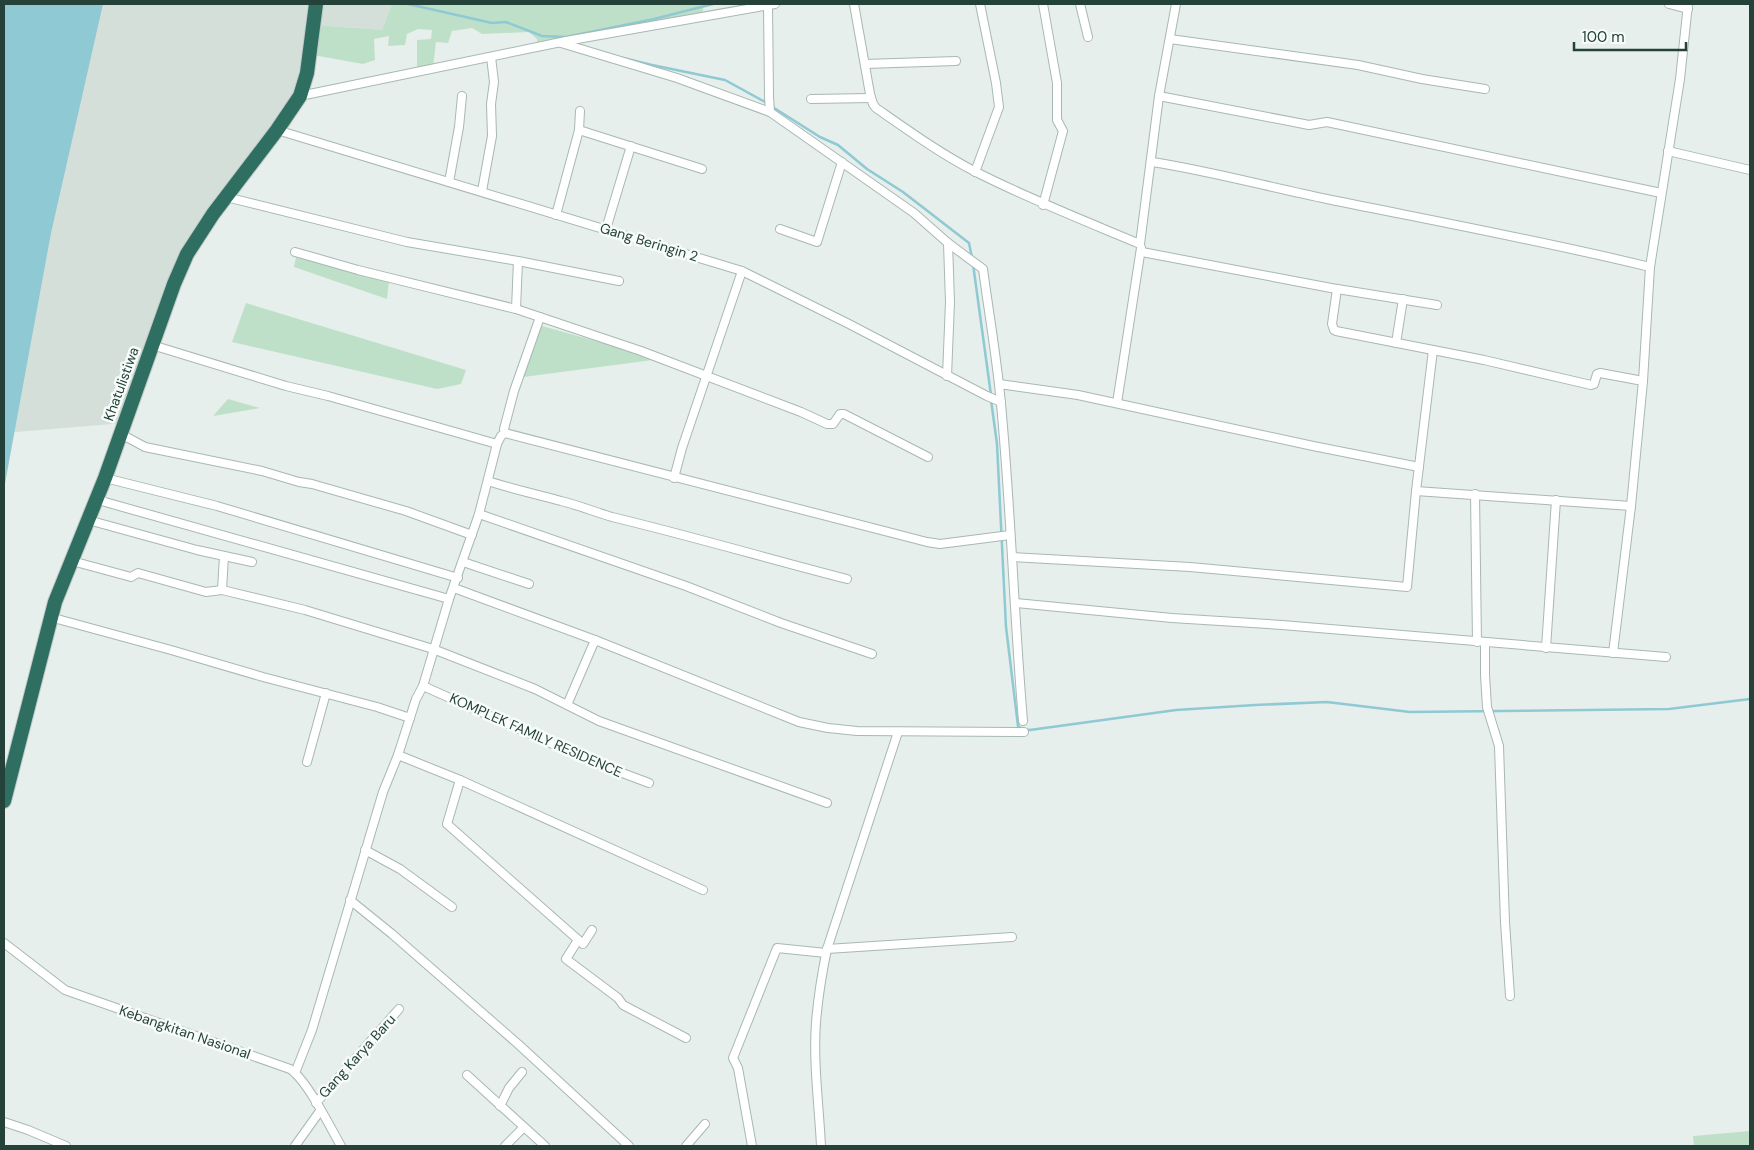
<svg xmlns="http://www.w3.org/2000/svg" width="1754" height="1150" font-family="'DM Sans',sans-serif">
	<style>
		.built { fill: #d4dfda }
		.green { fill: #bfe0c8 }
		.water { fill: #8ec9d4 }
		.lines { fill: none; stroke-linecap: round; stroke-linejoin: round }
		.stream { stroke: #8ec9d4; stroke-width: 2.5 }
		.street-casing { stroke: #a8b8b2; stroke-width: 10 }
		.highway-casing { stroke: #c2cac8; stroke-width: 16 }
		.street { stroke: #fff; stroke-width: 8 }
		.highway { stroke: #2f6f62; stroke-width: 14 }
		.labels { text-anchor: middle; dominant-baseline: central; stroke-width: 5; stroke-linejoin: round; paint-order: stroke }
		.street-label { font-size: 14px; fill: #24423a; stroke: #f7fbf9 }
	</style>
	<rect width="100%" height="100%" fill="#e6efeb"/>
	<polygon class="built" points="97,4 392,4 382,30 317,25 307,84 290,126 266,149 225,196 176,281 124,423 4,433"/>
	<g class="green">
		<polygon points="392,4 704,4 701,18 538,47 537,39 529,32 482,34 472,28 452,31 448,43 436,42 433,67 417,69 417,40 431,39 432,30 418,29 407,34 405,45 388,46 389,36 374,39 375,60 363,64 313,55 317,25 382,30"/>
		<polygon points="297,253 389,280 387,299 294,267"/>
		<polygon points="246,303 466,370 461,384 437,389 232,342"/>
		<polygon points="535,324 660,359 516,378"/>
		<polygon points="228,399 260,408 213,416"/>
		<polygon points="1750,1131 1750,1146 1694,1146 1693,1136"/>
	</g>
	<polygon class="water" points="4,4 103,4 51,233 4,489"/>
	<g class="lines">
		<g class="stream">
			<polyline points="408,4 492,23 506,22 542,36 566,37 654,19 713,4"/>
			<polyline points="623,58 652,65 725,80 767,103"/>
			<polyline points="771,106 820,137 838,145 867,169 903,192 969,243 972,258"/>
			<polyline points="973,264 991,395"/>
			<polyline points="991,400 997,444 1006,627 1018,726 1022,729 1030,730 1176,710 1255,705 1327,702 1410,712 1669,709 1750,699"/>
		</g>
		<g class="street-casing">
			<g id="street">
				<path d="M854 4 870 94 873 104 876 108C909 131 941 154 976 172 1029 199 1085 221 1140 244L1159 96 1176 4"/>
				<polyline points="1080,4 1088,37"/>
				<polyline points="1669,4 1688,9"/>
				<polyline points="1170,39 1358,65 1422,79 1485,89"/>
				<polyline points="561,43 677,78 770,112 769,97 768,5"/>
				<polyline points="865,64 956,61"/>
				<polyline points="300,96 566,41 775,4"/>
				<polyline points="1159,96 1309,125 1327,122 1661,193"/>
				<polyline points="811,99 871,98"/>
				<path d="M770 112 914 213 948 243 983 269C989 314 997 359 1001 404 1011 510 1014 616 1023 721"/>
				<polyline points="277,130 742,271 849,324 987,396 1001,402"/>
				<polyline points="579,130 702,169"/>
				<polyline points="1668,151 1750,170"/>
				<path d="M1152 162C1211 171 1268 187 1327 199 1435 221 1543 241 1650 267"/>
				<polyline points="975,172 999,107 996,83 980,4"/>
				<polyline points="449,182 459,127 462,96"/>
				<polyline points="482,191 492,136 491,104 494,82 491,57"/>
				<polyline points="226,197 407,242 518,261 619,281"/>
				<polyline points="1043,205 1063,131 1057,120 1057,83 1043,4"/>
				<polyline points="556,215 579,130 580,111"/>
				<polyline points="606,229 631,146"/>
				<polyline points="780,229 817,242 842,162"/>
				<polyline points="295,252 358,270 516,309 641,351 801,412 827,424 833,424 840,414 844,414 928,457"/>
				<polyline points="1142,252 1331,288 1437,305"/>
				<polyline points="1337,289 1332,324 1334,330 1336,331 1484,360 1591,385 1594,384 1597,374 1600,373 1643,381"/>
				<polyline points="516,309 518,261"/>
				<polyline points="1396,343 1403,299"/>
				<polyline points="152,345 286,386 328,396 497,444"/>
				<polyline points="947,376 950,302 948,243"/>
				<polyline points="999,384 1078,395 1313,446 1419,467"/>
				<polyline points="1117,403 1141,248"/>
				<polyline points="505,433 927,542 940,544 1010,535"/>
				<polyline points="505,433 504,429 514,391 540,317"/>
				<polyline points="121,434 145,447 262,471 299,482 312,484 406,511 472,535"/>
				<polyline points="105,478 217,506 458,578"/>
				<polyline points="674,478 682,448 742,271"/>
				<path d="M488 481C512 489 536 494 561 501 578 505 595 512 612 517 691 536 769 559 847 579"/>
				<polyline points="1416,491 1631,506"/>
				<polyline points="1475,494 1477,642"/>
				<polyline points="97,497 105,502 449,599"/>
				<polyline points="479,514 686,586 781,623 872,654"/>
				<polyline points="88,520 197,550 252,562"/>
				<polyline points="1013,557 1190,567 1407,587 1416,491 1433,350"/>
				<polyline points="72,561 131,577 138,573 206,592 222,590 305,610 433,649 535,689 599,721 827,803"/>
				<polyline points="463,562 529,584"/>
				<polyline points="454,588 595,640 799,722 828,728 857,731 1024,732"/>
				<polyline points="222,590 224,556"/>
				<polyline points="1015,603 1172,618 1282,625 1666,657"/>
				<polyline points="50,617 171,650 263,677 377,707 410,718"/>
				<polyline points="1485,643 1485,675 1487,707 1499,746 1505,922 1510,996"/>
				<polyline points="1546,648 1556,500"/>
				<polyline points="1613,653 1631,506 1643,381 1650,267 1680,79 1688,4"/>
				<polyline points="423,686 593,762 649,783"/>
				<polyline points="567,705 595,640"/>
				<polyline points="398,755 460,780 447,824 583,944 592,930"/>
				<polyline points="307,762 326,693"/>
				<polyline points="460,780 703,890"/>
				<polyline points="365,850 400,869 452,907"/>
				<polyline points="350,900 392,934 518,1044 629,1146"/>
				<polyline points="578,940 566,959 618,998 623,1005 686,1038"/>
				<path d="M4 943 65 990 290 1069C307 1080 330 1127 341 1146"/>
				<polyline points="827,949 1012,937"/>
				<polyline points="295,1073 312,1030 383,792 398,755 416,699 423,686 449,599 479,514 497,444 501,436 505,433"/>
				<polyline points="467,1075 545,1146"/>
				<polyline points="316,1103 399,1009"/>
				<polyline points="500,1106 509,1088 522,1072"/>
				<polyline points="4,1122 28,1130 66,1146"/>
				<polyline points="295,1146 320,1111"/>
				<polyline points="505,1146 523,1128"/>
				<polyline points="686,1146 705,1124"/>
				<polyline points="752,1146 738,1068 733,1058 777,948 826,953"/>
				<path d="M821 1146C819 1105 813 1063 816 1022 818 998 822 973 827 949L898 732"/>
			</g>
		</g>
		<g class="highway-casing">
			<polyline id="highway" points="4,801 55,602 105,478 174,284 187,254 213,214 277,130 300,96 307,73 316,4"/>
		</g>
		<use href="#street" class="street"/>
		<use href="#highway" class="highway"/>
	</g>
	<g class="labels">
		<g class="street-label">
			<text transform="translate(649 242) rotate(17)">Gang Beringin 2</text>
			<text transform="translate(121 384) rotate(-70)">Khatulistiwa</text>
			<text transform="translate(536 735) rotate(24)">KOMPLEK FAMILY RESIDENCE</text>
			<text transform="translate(185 1032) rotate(19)">Kebangkitan Nasional</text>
			<text transform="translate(357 1056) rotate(-48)">Gang Karya Baru</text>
		</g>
	</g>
	<rect width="1754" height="1150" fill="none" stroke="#24423a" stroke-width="10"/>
	<path d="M1574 42v8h112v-8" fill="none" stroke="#24423a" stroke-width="2.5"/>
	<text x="1582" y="42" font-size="15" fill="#24423a" stroke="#f7fbf9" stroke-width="4" paint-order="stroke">100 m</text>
</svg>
